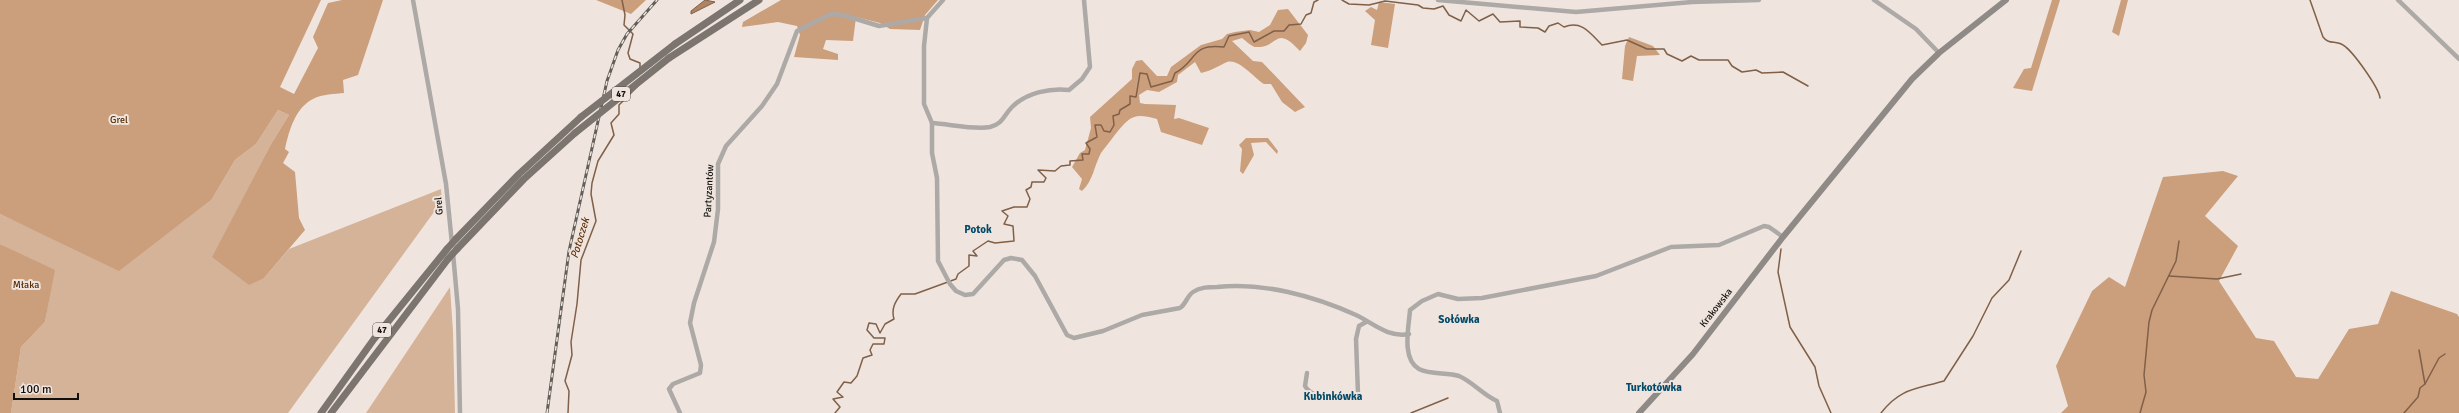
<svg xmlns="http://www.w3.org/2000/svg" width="2459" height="413" font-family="Signika,sans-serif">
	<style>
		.green { fill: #d5b399 }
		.forest { fill: #cb9e7c }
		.water { fill: #af8362; stroke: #806048 }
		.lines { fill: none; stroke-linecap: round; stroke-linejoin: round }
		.stream { stroke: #806048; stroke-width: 1.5 }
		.street { stroke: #ada9a6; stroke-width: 4.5 }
		.secondary { stroke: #908a86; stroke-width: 6 }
		.primary { stroke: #7c746f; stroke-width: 7 }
		.rail-casing { stroke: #635e59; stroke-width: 3 }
		.rail { stroke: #efe5de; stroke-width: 1.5; stroke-dasharray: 4.5; stroke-linecap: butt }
		.primary-bridge { stroke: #7c746f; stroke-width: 7 }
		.labels { text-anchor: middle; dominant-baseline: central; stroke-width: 4; stroke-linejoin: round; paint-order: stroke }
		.shield { fill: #efe5de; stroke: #544f4b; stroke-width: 1 }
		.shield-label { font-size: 9px; font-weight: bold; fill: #120f0c }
		.park-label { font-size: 10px; fill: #522800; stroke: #efe5de }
		.street-label { font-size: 10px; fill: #120f0c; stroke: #efe5de }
		.neighbourhood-label { font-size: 11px; font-weight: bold; fill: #034a68; stroke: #efe5de }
		.water-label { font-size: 11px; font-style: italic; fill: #61350d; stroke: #efe5de }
	</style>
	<rect width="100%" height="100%" fill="#efe5de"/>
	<g class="green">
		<polygon points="278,110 289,115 271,144 213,256 264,278 289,249 441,189 442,201 288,413 11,413 21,347 45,322 54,271 0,244 0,214 41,233 212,199 235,160 256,144"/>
		<polygon points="450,287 453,332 455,413 366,413"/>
	</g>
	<g class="forest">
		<path d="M0 0H321L280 87 294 94 318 48 313 37 328 3 342 0H383L358 75 343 80 344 93C335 94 322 94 313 99 295 108 289 131 285 149L289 152 283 163 295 172 299 218 305 230 264 278 249 285 212 257 271 144 289 115 278 110 256 144 235 160 212 199 119 271 0 214Z"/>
		<polygon points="596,0 646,0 631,14"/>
		<polygon points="781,0 938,0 925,15 920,30 890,29 880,23 856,17 853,41 826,40 823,49 838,54 838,60 794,57 800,35 797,26 778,22 742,27 743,22"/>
		<polygon points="2052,0 2060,0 2032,91 2013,88 2024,69 2031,68"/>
		<polygon points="2121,0 2128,0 2119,36 2112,32"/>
		<polygon points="1379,2 1395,4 1388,48 1371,45 1375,20 1365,11 1371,7 1377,10"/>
		<path d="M1288 9 1308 35 1306 43 1300 51C1274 23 1279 49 1255 47 1251 46 1246 41 1242 38L1232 41 1253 61 1262 62 1305 107 1295 112 1282 102 1271 84H1264C1255 79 1239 58 1227 62 1218 66 1211 71 1201 73L1195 62 1178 75 1177 82 1159 92 1147 90 1139 95 1140 103 1145 104 1176 105 1174 119 1179 118 1209 128 1202 145 1161 132 1157 119C1133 112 1129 117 1114 136 1110 142 1105 147 1101 153 1094 166 1093 181 1082 191L1079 189 1082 179 1072 167 1080 153 1085 150 1091 128 1090 117 1132 79V69L1136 61 1142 60 1157 76H1167L1171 67 1201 45 1222 39 1227 34 1235 32 1250 30 1259 32 1270 25 1278 10Z"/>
		<polygon points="1629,37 1653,46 1660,55 1637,56 1633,81 1622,79 1625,46"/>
		<polygon points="1246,138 1268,138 1278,151 1277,154 1266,142 1251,143 1254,155 1243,174 1240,171 1242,149 1239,145"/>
		<polygon points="2223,171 2238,176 2205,216 2238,246 2219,281 2256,338 2274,341 2296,377 2318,379 2349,329 2378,324 2391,291 2457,314 2459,317 2459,413 2061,413 2068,406 2056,366 2092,291 2109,277 2125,287 2163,177"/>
		<polygon points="0,244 55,270 45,322 21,347 11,413 0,413"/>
	</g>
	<polygon class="water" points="705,0 715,2 691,14 691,11"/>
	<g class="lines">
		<g class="stream">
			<polyline points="622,0 625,15 624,25 633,34 628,53 630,59 640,63 640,68"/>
			<path d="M1342 0 1349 4 1369 5 1385 1 1418 5 1423 8 1434 9 1443 6 1449 15 1461 21 1466 10 1479 21 1493 14 1500 22 1520 21V27L1538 28 1545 32 1549 26 1558 23 1564 27C1582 20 1590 33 1602 45L1627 40 1647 49H1664L1667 54 1682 61 1691 56 1699 60H1728L1732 66 1742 72 1756 70 1762 73 1783 72 1808 86"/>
			<path d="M2310 0 2323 37C2329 45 2336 40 2343 45 2353 51 2379 88 2380 98"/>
			<polyline points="1781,249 1778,272 1790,327 1815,367 1819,386 1831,413"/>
			<polyline points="2169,276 2217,279 2241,274"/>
			<polyline points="2425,384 2439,358 2445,354"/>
			<polyline points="568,413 569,391 565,381 572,355 571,342 577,304 581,260 596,221 591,194 592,183 598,161 614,135 611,123 619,114 619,105 637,87"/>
			<path d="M835 413 840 407 833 399 843 397 837 392 844 382 851 383 857 376 863 358 872 355 870 350 873 344H884L885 338H874L867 330 869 323 876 324 880 333 885 324 894 319C891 309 895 302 901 294H915L956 279 958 274 969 266V255L977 256 973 251 988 241 995 243 1014 241 1013 226 1004 224 1008 216 1002 211 1014 207H1027L1030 199 1026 190 1031 187 1032 182H1044L1046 178 1038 170 1055 171 1061 166 1070 165V161L1083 160 1082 154H1089L1090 149 1086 143 1097 137 1095 125H1101L1104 131 1110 132 1114 125 1113 116 1119 114 1120 110 1130 104V96L1136 97 1140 73 1147 74 1151 87 1172 81 1175 73C1198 61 1190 43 1224 47L1229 36 1249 32 1254 42 1274 31H1284L1289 25 1301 24 1306 15 1311 13 1314 2 1318 0"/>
			<polyline points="1411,413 1448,398"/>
			<path d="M1881 413C1900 388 1917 389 1944 381L1973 336 1992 298 2009 280 2021 251"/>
			<polyline points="2140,413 2146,392 2144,375 2149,322 2152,310 2176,261 2179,241"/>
			<polyline points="2404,413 2418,397 2420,388 2425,384 2419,350"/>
		</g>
		<g class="street">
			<polyline points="413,0 446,184 452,244"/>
			<path d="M943 0 927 18 924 46V104L932 123V153L937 178 938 261 950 284 956 291 965 295 973 294 1004 260 1011 258 1022 260 1035 276 1067 335 1074 338 1103 331 1142 315 1180 308C1186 304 1187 296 1193 292 1200 287 1209 287 1217 287 1263 282 1314 296 1356 315 1373 323 1388 338 1409 334"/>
			<polyline points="1438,0 1576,12 1692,2 1759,0"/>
			<polyline points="1874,0 1916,29 1939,53"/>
			<polyline points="2398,0 2459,59"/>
			<path d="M932 123C949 124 975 130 990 127 1003 124 1004 115 1012 107 1027 92 1051 88 1069 90L1082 79 1090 67 1084 0"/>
			<polyline points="453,253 458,309 460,413"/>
			<path d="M1307 373 1305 386C1314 402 1343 397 1358 394L1356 339 1359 326 1366 322"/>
			<polyline points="680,413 669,389 673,384 700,373 701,365 690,323 694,303 714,242 718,209 718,164 726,146 762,106 777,84 797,31 831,14 843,15 879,26 927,18"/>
			<path d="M1500 413 1497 401C1483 395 1473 382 1459 376 1447 372 1431 375 1419 369 1401 359 1409 326 1410 310L1422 301 1438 294 1458 299 1482 298 1596 276 1671 247 1719 245 1764 226 1769 227 1783 237"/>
		</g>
		<polyline class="secondary" points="1639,413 1693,354 1783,237 1912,79 1939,53 2006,0"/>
		<g class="primary">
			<polyline points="675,44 740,0"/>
			<polyline points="669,58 759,0"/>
			<polyline points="456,239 519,174 581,117"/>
			<polyline points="457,249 524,179 575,133"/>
			<polyline points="321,413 374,339 447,249"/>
			<polyline points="331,413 448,259"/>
		</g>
		<g class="rail-casing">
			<polyline id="rail" points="547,413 569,251 607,81 618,50 627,34 657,0"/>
		</g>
		<use href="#rail" class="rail"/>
		<g class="primary-bridge">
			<polyline points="581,117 675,44"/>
			<polyline points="575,133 669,58"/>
			<polyline points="447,249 456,239"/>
			<polyline points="448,259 457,249"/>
		</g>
	</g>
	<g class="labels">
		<g class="shield">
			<rect x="612" y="87" width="18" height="14" rx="3"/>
			<rect x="373" y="323" width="18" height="14" rx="3"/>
		</g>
		<g class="shield-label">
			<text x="621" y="94">47</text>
			<text x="382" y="330">47</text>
		</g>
		<g class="park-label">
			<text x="119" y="120">Grel</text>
			<text x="26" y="285">Młaka</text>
		</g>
		<g class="street-label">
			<text transform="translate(709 191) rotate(-87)">Partyzantów</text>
			<text transform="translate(439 206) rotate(-95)">Grel</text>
			<text transform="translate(1716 308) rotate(-52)">Krakowska</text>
		</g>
		<g class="neighbourhood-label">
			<text x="978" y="229">Potok</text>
			<text x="1459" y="319">Sołówka</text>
			<text x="1654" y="387">Turkotówka</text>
			<text x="1333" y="396">Kubinkówka</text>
		</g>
		<g class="water-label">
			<text transform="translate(580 238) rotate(-73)">Potoczek</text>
		</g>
	</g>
	<path d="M14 393v6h64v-6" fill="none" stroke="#120f0c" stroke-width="2"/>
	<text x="20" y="393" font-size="12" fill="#120f0c" stroke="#efe5de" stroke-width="3" paint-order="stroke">100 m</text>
</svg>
